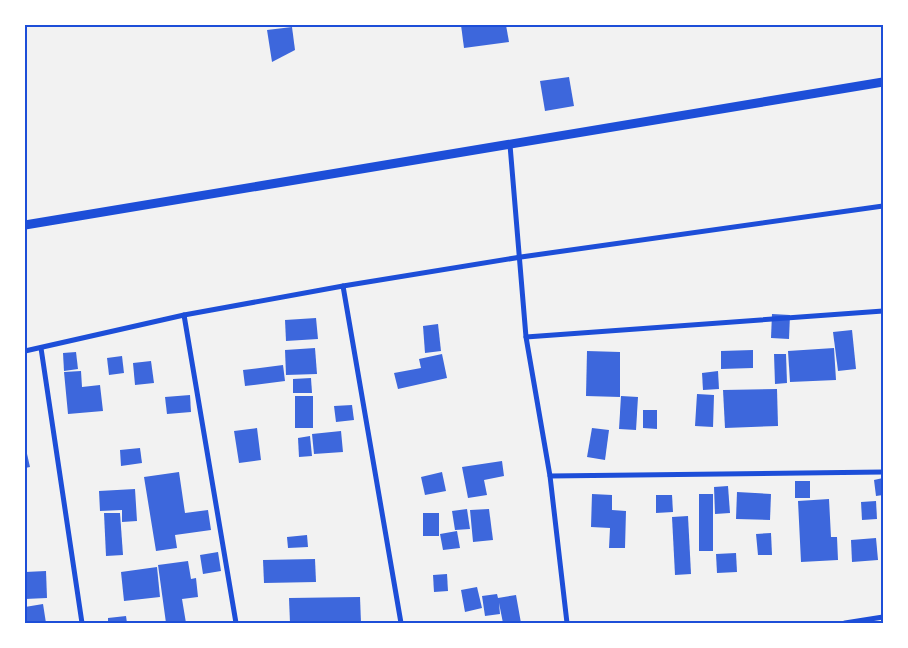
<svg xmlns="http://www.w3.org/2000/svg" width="908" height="648" font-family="'Sofia Sans Condensed',sans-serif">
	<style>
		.building { fill: #3d67dc }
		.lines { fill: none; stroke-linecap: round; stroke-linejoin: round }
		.minor { stroke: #1d4ed8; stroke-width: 5 }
		.tertiary { stroke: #1d4ed8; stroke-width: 9 }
		.neatline { fill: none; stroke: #1d4ed8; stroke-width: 2 }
	</style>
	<rect width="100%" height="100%" fill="#f2f2f2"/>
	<g class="building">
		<polygon points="461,25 506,25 509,42 464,48"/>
		<polygon points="292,27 295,50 272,62 267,30"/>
		<polygon points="569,77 574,106 545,111 540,81"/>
		<polygon points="772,314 790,315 789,339 771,338"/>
		<polygon points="316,318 318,339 286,341 285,320"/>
		<polygon points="438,324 441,351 425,353 423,326"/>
		<polygon points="852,330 856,369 838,371 833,332"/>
		<polygon points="315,348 317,374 286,375 285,350"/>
		<polygon points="834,348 836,380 790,382 788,351"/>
		<polygon points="753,350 753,368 721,369 721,351"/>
		<polygon points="587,351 620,352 620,397 586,396"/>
		<polygon points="76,352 78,369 64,371 63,353"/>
		<polygon points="442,354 447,378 398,389 394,373 421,368 419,359"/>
		<polygon points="774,354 786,354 787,383 775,384"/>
		<polygon points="122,356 124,373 109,375 107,358"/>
		<polygon points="151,361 154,383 135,385 133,363"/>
		<polygon points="283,365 285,381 245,386 243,370"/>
		<polygon points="81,371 82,387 100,385 103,411 68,414 64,372"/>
		<polygon points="718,371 719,389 703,390 702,373"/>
		<polygon points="311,378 312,393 293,393 293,379"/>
		<polygon points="777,389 778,426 725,428 723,390"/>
		<polygon points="697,394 714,395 713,427 695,426"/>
		<polygon points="190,395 191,412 167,414 165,397"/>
		<rect x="295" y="396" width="18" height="32"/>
		<polygon points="621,396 638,397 636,430 619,429"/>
		<polygon points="352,405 354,420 336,422 334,406"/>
		<polygon points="643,410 657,410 657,429 643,428"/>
		<polygon points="257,428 261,460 239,463 234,431"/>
		<polygon points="592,428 609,430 605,460 587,457"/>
		<polygon points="341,431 343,452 314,454 312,434"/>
		<polygon points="310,436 312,456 299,457 298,438"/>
		<polygon points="25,445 30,467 25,468"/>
		<polygon points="140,448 142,463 121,466 120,450"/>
		<polygon points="502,461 504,476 484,480 487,495 468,498 462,467"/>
		<polygon points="179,472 185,513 208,510 211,530 175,535 177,548 156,551 144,477"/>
		<polygon points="442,472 446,491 425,495 421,477"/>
		<polygon points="883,478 883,495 876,496 874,480"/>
		<rect x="795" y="481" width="15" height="17"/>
		<polygon points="728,486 730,513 715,514 714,487"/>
		<polygon points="135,489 137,521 122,522 122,510 100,511 99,491"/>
		<polygon points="737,492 771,494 770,520 736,519"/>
		<polygon points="592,494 612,495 612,510 626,511 625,548 609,548 610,528 591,527"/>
		<rect x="699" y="494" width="14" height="57"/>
		<polygon points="656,495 672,495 673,512 656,513"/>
		<polygon points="829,499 831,537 837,537 838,560 801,562 798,501"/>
		<polygon points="876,501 877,519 862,520 861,502"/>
		<polygon points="467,509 470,529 455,530 452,511"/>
		<polygon points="489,509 493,540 473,542 470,510"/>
		<polygon points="104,513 120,513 123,555 106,556"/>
		<rect x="423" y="513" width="16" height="23"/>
		<polygon points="688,516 691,574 675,575 672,517"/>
		<polygon points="457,531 460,548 443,550 440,534"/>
		<polygon points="771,533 772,555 758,555 756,534"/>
		<polygon points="307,535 308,547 288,548 287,537"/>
		<polygon points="876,538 878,560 852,562 851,540"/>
		<polygon points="218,552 221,571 203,574 200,555"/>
		<polygon points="736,553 737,572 717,573 716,554"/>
		<polygon points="315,559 316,582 264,583 263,560"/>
		<polygon points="188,561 191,579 196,578 198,597 182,599 186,623 166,623 158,565"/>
		<polygon points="157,567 160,597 124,601 121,572"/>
		<polygon points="46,571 47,598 25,599 25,572"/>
		<polygon points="447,574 448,591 434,592 433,575"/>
		<polygon points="477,587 482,608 465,612 461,590"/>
		<polygon points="497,594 498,598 516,595 521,623 503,623 499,603 500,614 485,616 482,596"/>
		<polygon points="360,597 361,623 290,623 289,598"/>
		<polygon points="43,604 46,623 25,623 25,607"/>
		<polygon points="126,616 127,623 108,623 108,618"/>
	</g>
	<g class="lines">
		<g class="minor">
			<polyline points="510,145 526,337 550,476 567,623"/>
			<polyline points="343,286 401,623"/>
			<polyline points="184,315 236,623"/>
			<polyline points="526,337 883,311"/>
			<polyline points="41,348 82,623"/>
			<polyline points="25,351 184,315 343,286 521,257 883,206"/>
			<polyline points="550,476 883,472"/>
			<polyline points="845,623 883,617"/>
		</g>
		<polyline class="tertiary" points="25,225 883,82"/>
	</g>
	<rect width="908" height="648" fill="none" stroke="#ffffff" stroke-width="52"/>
	<rect x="26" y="26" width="856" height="596" class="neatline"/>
</svg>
